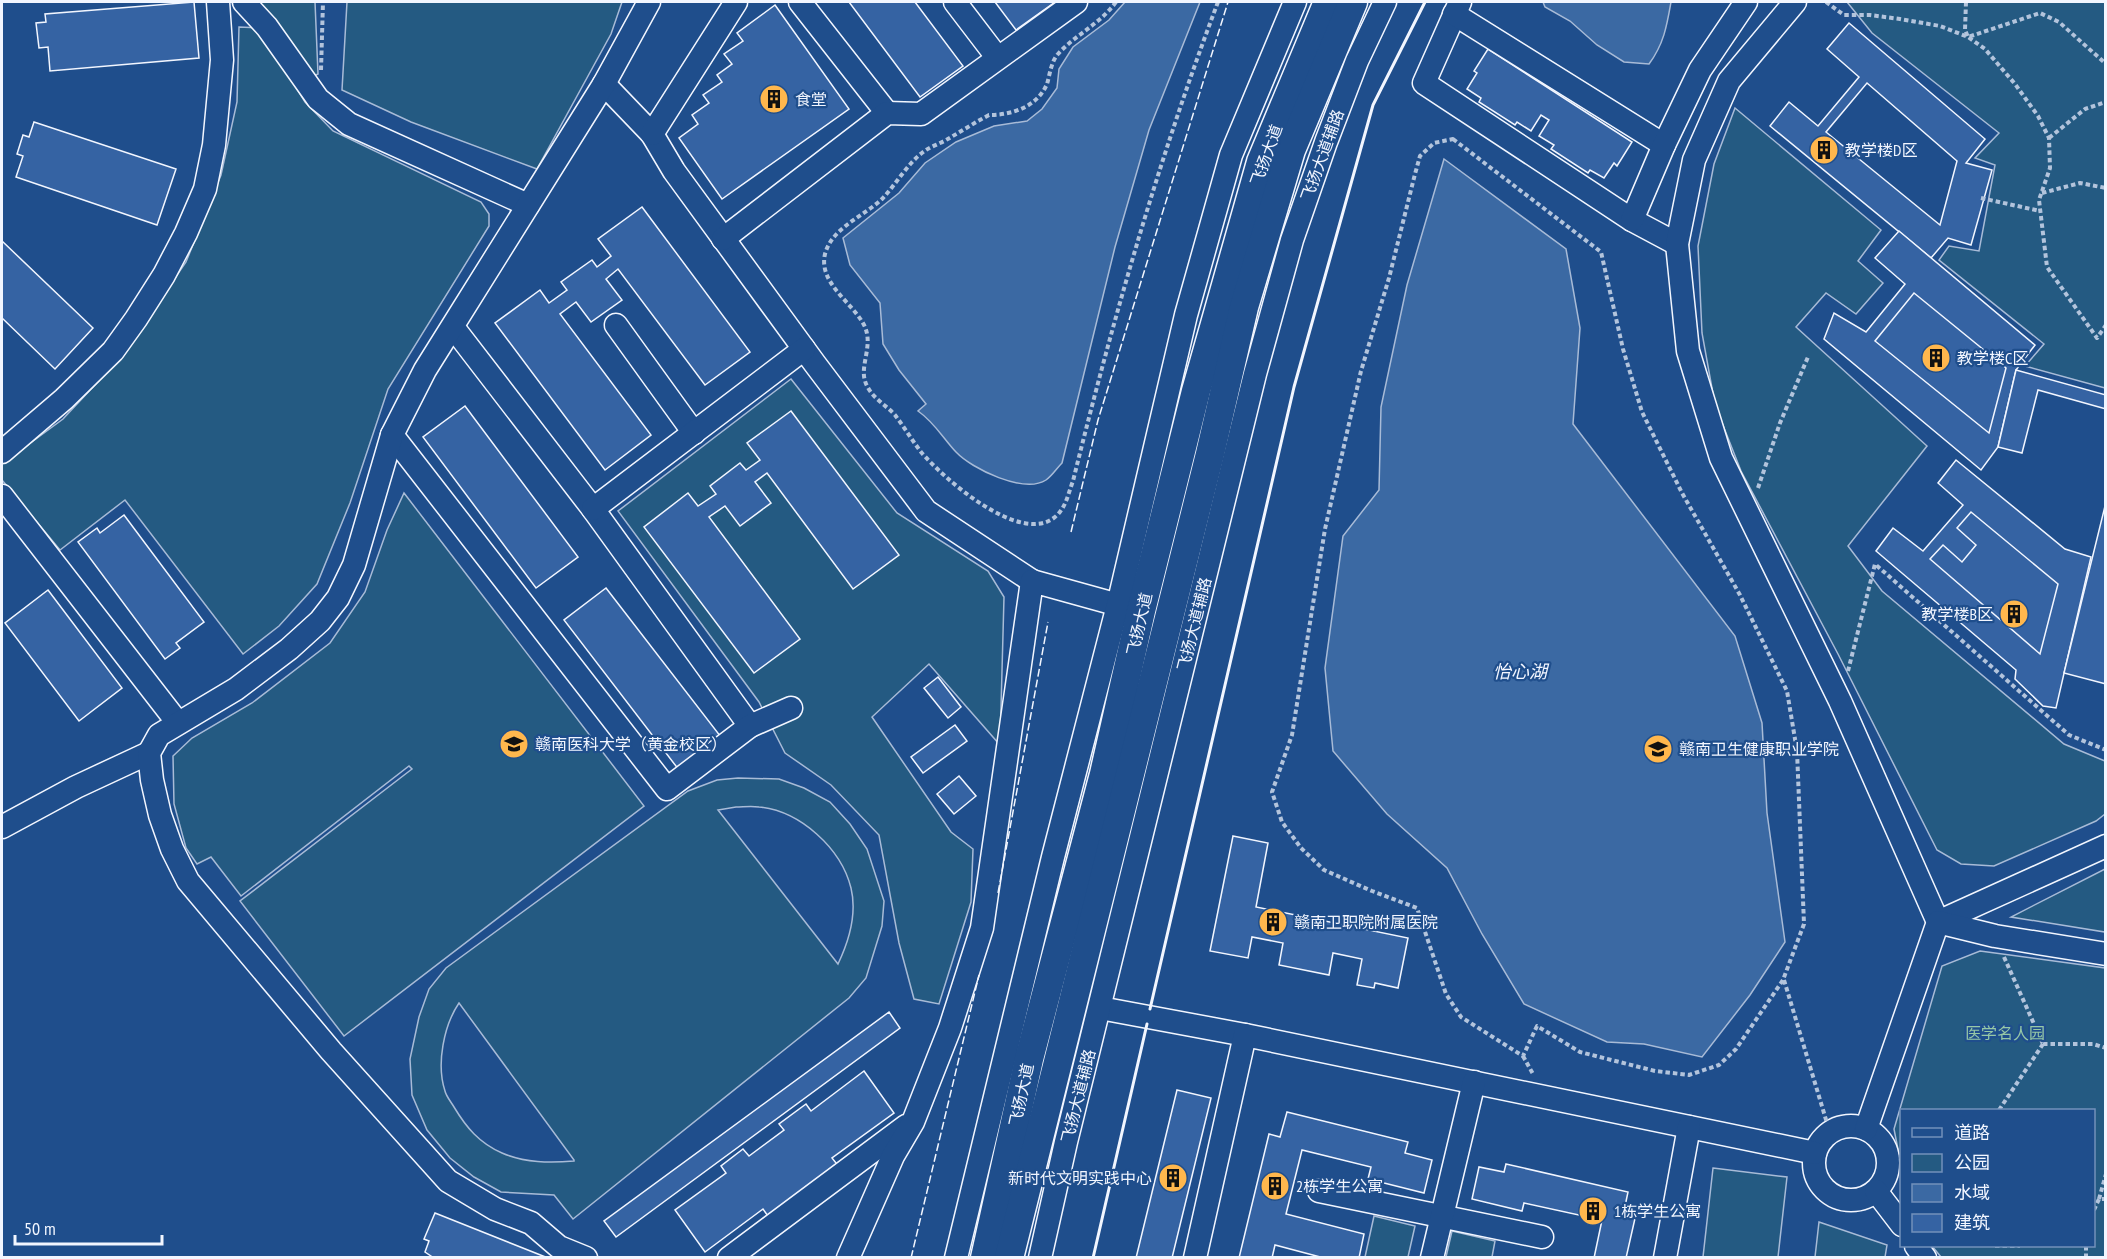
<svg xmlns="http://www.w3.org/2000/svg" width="2107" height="1259" font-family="'PT Sans Narrow','Noto Sans SC',sans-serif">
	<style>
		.green { fill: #245a82; stroke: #a8bbd7; stroke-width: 1.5; fill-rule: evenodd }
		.water { fill: #3b69a3; stroke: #a8bbd7; stroke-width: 1.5 }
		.building { fill: #3563a3; stroke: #f2f6ff; stroke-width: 1.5; fill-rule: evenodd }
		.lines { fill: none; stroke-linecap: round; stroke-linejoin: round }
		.minor-casing { stroke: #f2f6ff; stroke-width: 25 }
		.major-casing { stroke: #f2f6ff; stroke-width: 31 }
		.path { stroke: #b3c4dc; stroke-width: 4; stroke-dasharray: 4.5 3; stroke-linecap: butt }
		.minor { stroke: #1f4e8c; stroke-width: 22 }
		.major { stroke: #1f4e8c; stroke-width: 28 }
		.fence { stroke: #f2f6ff; stroke-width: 1.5; stroke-dasharray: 8 3; stroke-linecap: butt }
		.wall { stroke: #f2f6ff; stroke-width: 3 }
		.labels { text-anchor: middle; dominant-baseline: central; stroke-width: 4.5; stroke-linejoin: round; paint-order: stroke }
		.poi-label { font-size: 16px; fill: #f2f6ff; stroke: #1f4e8c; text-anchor: start }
		.street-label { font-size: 16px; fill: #f2f6ff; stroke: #1f4e8c }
		.park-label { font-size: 16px; fill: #97c8a6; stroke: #1f4e8c }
		.water-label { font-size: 18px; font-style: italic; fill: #f2f6ff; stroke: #1f4e8c }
	</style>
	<rect width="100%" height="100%" fill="#1f4e8c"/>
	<g class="green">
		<polygon points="259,2 315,2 318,74 314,76"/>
		<polygon points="347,2 622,2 611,34 537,169 411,122 342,90"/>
		<polygon points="1847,2 2105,2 2105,388 2025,366 2044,344 1939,260 1949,246 1979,251 1995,165 1975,158 1999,133 1872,33"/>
		<polygon points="239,27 260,28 305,102 333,131 481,202 489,214 489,226 388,389 350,503 317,584 279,626 243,654 125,500 60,550 2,480 2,464 63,419 122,356 186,262 221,175 237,102"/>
		<polygon points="1735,108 1881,230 1858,261 1883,283 1856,314 1826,293 1796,327 1927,446 1848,546 1882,591 2064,744 2105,761 2105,814 2096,821 1994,866 1961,864 1937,850 1838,654 1741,471 1715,405 1702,333 1698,246 1714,164"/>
		<polygon points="791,379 897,513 988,571 1004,597 1000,745 929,664 872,717 951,832 973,849 971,902 939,1004 914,999 899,943 879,835 831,785 785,753 759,702 618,511"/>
		<polygon points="404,493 644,806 344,1036 240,901 412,769 409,766 241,896 211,857 197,864 186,848 174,804 173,756 192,738 252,703 330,643 365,592 387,530"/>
		<path d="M738 778 779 779 804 788 830 802 850 824 867 849 884 901 882 926 866 978 849 998 573 1219 554 1195 501 1192 474 1177 450 1158 427 1130 412 1095 410 1059 419 1017 429 989 446 968 688 791 717 780ZM736 807C743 807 751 806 759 807 800 811 841 848 851 888 857 913 849 941 838 964L718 810ZM459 1003 574 1160V1161C550 1163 525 1163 502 1153 479 1143 466 1127 454 1107 451 1102 446 1096 445 1091 436 1064 444 1025 459 1003Z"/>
		<polygon points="2105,869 2105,932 2011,917"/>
		<polygon points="1980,951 2105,968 2105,1257 1941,1257 1932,1246 2094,1246 2094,1110 1902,1110 1901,1165 1894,1129 1942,966"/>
		<polygon points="1713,1168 1787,1177 1778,1257 1703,1257"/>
		<polygon points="1374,1216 1415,1226 1408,1257 1365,1257"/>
		<polygon points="1819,1222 1887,1245 1885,1257 1815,1257"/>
		<polygon points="1452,1231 1495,1241 1492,1257 1446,1257"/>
	</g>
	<g class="water">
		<path d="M1125 2H1200L1149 130 1115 247 1062 463C1057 468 1052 476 1046 480 1024 494 972 469 956 452 943 438 934 422 918 411L926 404 899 370 883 344 880 303 850 265 843 238 899 193 925 163 956 142 994 126 1027 121 1042 109 1057 88 1059 69 1073 47 1109 20Z"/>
		<path d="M1543 2H1671C1667 25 1664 44 1649 64L1624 62 1597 45 1570 21 1545 7Z"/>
		<polygon points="1444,159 1566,249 1580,328 1573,424 1735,636 1762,723 1767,813 1785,942 1750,995 1702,1057 1644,1044 1607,1042 1524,1004 1482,934 1447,868 1387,814 1333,751 1325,668 1343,536 1379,490 1381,407 1407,285"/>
	</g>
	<g class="building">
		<polygon points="194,2 199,58 50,71 48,47 39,48 36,23 46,22 45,14"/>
		<polygon points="849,2 915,2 963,66 920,97"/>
		<polygon points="995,2 1055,2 1016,30"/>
		<polygon points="775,5 849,109 722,199 679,138 698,124 692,115 709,103 703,95 722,82 717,75 732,64 724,54 743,41 737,33"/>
		<path d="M1849 23 1985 139 1966 163 1992 170 1971 245 1948 238 1931 258 1770 126 1789 102 1818 126 1859 77 1827 49ZM1867 83 1957 161 1940 225 1826 132Z"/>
		<polygon points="1488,49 1632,142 1617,166 1614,163 1604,178 1590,170 1588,173 1551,149 1554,145 1539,136 1549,120 1541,115 1531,131 1517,122 1515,125 1479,102 1481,98 1467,89 1477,73 1474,71"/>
		<polygon points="34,122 176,169 157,225 16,177 23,156 17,154 23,135 29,137"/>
		<polygon points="642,207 750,352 705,385 618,269 606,279 622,300 591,322 576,302 560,314 651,435 605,470 495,323 540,290 549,303 567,290 561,282 592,260 597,267 611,256 598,239"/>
		<polygon points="1899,231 2035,345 2016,370 1998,447 1981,470 1824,339 1834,313 1866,332 1905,284 1875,258"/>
		<polygon points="2,241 93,328 55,369 2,318"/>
		<polygon points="1914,293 2006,368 1989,433 1875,341"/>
		<polygon points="2016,370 2106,395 2106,409 2038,390 2022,453 1998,447"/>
		<polygon points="465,406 578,557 536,588 423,437"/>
		<polygon points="791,411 899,555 853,589 767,473 755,482 771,503 740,526 725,506 709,517 800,639 754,673 644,527 688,493 698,506 716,494 710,486 740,463 746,470 760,460 747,443"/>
		<polygon points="1956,460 2065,549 2091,557 2056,708 2043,706 2015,679 2016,670 1876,551 1893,528 1923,551 1963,505 1938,483"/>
		<polygon points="2106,502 2106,684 2064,673"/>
		<polygon points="1971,512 2058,584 2040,654 1930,559 1943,545 1962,562 1976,545 1957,528"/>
		<polygon points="124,515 204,622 176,643 180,648 165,659 78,542 97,528 100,533"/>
		<polygon points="606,588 721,737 679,770 564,620"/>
		<polygon points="48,590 122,688 79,721 5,623"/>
		<polygon points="938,677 961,707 948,718 924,688"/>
		<polygon points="955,725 967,741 923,773 911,757"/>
		<polygon points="959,776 976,796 954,814 937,794"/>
		<polygon points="1233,836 1268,843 1256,907 1408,938 1398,988 1375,983 1374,988 1357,985 1362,959 1333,953 1329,975 1279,965 1283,943 1252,937 1248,958 1210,951"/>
		<polygon points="889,1012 900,1028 616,1237 604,1221"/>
		<polygon points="864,1071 894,1113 832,1158 840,1168 770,1219 763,1209 705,1252 675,1210 726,1173 721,1166 743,1149 749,1156 784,1130 779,1124 806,1104 811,1111"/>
		<polygon points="1177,1090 1211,1098 1172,1258 1136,1258"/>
		<polygon points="1287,1112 1408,1142 1405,1153 1432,1160 1424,1193 1368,1179 1371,1167 1302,1150 1286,1214 1364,1234 1359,1258 1324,1258 1275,1245 1272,1258 1239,1258 1269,1134 1280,1137"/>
		<polygon points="1506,1164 1628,1192 1624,1211 1636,1214 1626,1258 1594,1258 1602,1220 1524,1203 1522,1211 1472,1199 1479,1167 1504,1172"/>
		<polygon points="435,1213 548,1258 434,1258 425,1252 429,1241 424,1239"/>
	</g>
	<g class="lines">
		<g class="minor-casing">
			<g id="minor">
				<polyline points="244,2 267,27 318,99 349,124 528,205"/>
				<polyline points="800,2 887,113"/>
				<polyline points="955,2 997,57"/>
				<polyline points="1460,2 1424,83 1632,220 1677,244"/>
				<polyline points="1795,2 1729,81 1694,160 1677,244 1688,351 1721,458 1840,701 1938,922 2106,846"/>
				<polyline points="1454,14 1664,145"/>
				<polyline points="604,84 652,134 674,171 815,364 926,511 1032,581"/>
				<polyline points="652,134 736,2"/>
				<polyline points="1632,220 1664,145 1700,70 1746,2"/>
				<polyline points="723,239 887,113 921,114 1076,2"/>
				<polyline points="616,325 694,433"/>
				<polyline points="453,327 593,509 750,726"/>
				<polyline points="392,435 667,789 750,726 791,708"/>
				<polyline points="2,452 64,399 113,351 136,319 164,275 186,233 205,189 214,145 222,60 218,2"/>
				<polyline points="2,496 178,723"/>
				<polyline points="593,509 804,349"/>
				<polyline points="2,827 76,787 149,753"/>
				<polyline points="1100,1008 1245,1035"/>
				<circle cx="1851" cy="1163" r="37"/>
				<polyline points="1866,1129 1938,922 1995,936 2106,954"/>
				<polyline points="1319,1191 1542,1237"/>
				<polyline points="1876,1191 1902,1225"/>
				<polyline points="1916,1246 1925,1258"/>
				<polyline points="586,1258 559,1247 531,1223 495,1209 448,1181 331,1051 188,881 172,849 160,815 152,780 149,753 159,735 236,689 289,649 320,621 338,598 354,565 392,435 425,370 604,84 649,2"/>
				<polyline points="729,1258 906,1126"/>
				<polyline points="848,1258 893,1156 913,1122 950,1028 982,928 1032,581 1133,609"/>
				<polyline points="956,1258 1053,857 1118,605 1186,315 1231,155 1295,2"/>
				<polyline points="1040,1258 1066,1142 1255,374 1292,240 1326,142 1357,61 1385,2"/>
				<polyline points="1195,1258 1245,1035 1815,1153"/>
				<polyline points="1432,1258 1474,1082"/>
				<polyline points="1665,1258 1689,1127"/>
			</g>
		</g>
		<g class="major-casing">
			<g id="major">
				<polyline points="985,1258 1029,1059 1104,774 1141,611 1196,391 1261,162 1328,2"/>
				<polyline points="1009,1258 1210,454 1244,307 1291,150 1353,2"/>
			</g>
		</g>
		<g class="path">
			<path d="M1116 2C1099 25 1076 34 1058 54 1051 62 1050 74 1047 84 1037 107 1012 115 989 115 974 123 960 132 946 140 939 144 932 146 926 150 909 161 897 183 883 198 865 216 832 227 825 254 818 284 854 303 865 327 873 346 860 365 865 381 870 397 885 404 895 415 904 427 912 440 921 452 943 478 1020 546 1055 517 1066 508 1068 494 1073 481 1113 319 1159 158 1218 2"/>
			<polyline points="1826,2 1844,15 1870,15 1900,19 1940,26 1968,37 1985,49 2015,84 2038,116 2049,138 2050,168 2039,200 2047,267 2097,338 2106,325"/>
			<polyline points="1966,2 1965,30 1968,37 2040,13 2059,22 2106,64"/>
			<polyline points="321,70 323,2"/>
			<polyline points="2049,138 2085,109 2106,102"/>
			<polygon points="1453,139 1601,252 1623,349 1642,412 1682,493 1740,595 1787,691 1797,751 1804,924 1783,980 1736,1049 1719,1065 1689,1075 1655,1071 1580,1052 1537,1026 1523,1056 1461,1017 1446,994 1417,908 1372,891 1324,870 1301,848 1282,822 1272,792 1292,735 1325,529 1361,371 1389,278 1415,174 1420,156 1434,143"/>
			<polyline points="2042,193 2080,183 2106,188"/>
			<polyline points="1981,198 2040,211"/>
			<polyline points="1758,488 1780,423 1808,357"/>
			<polyline points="1848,671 1875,564 2069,735 2106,750"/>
			<polyline points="2004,957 2043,1044"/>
			<polyline points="1784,980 1830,1133"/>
			<polyline points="2043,1044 2093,1044 2106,1048"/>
			<polyline points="1523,1056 1533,1074"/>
			<polyline points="1999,1110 2043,1044"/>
			<polyline points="1889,1159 1902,1156"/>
			<polyline points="2099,1199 2106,1174"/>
			<polyline points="2094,1210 2099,1199 2106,1199"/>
			<polyline points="1995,1246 2020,1246"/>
			<polyline points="2086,1246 2086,1258"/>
		</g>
		<use href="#minor" class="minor"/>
		<use href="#major" class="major"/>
		<g class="fence">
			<polyline points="1071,532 1098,420 1228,2"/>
			<polyline points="998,893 1048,622"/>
			<polyline points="911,1258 979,975"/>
		</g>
		<g class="wall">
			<polyline points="1150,1009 1294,387 1373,105 1425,2"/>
			<polyline points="1093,1258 1147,1024"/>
		</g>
	</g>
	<defs>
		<g id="building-disc" transform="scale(1.5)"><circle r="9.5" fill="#ffb74d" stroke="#1f4e8c"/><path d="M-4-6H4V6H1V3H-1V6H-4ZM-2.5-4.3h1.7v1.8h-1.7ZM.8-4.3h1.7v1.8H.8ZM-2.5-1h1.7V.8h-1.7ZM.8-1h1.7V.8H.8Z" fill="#111"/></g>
		<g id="university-disc" transform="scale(1.5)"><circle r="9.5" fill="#ffb74d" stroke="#1f4e8c"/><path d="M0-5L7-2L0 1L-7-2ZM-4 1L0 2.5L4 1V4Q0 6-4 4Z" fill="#111"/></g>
	</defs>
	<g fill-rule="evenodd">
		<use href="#building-disc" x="774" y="99"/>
		<use href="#building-disc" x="1824" y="150"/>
		<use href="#building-disc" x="1936" y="358"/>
		<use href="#building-disc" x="2014" y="614"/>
		<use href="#university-disc" x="514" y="744"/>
		<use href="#university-disc" x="1658" y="749"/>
		<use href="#building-disc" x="1273" y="922"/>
		<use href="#building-disc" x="1173" y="1178"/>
		<use href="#building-disc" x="1275" y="1186"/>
		<use href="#building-disc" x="1593" y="1211"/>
	</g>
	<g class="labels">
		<g class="poi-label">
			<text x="795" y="99">食堂</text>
			<text x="1845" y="150">教学楼D区</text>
			<text x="1957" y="358">教学楼C区</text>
			<text x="1993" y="614" text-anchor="end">教学楼B区</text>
			<text x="535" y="744">赣南医科大学（黄金校区）</text>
			<text x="1679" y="749">赣南卫生健康职业学院</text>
			<text x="1294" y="922">赣南卫职院附属医院</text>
			<text x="1152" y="1178" text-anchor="end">新时代文明实践中心</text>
			<text x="1296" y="1186">2栋学生公寓</text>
			<text x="1614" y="1211">1栋学生公寓</text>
		</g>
		<g class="street-label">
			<text transform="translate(1266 155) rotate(-70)">飞扬大道</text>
			<text transform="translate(1322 155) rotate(-70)">飞扬大道辅路</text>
			<text transform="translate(1139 624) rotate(-77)">飞扬大道</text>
			<text transform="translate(1194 624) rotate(-76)">飞扬大道辅路</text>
			<text transform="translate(1021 1095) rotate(-78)">飞扬大道</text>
			<text transform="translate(1078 1096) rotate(-76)">飞扬大道辅路</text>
		</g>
		<g class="park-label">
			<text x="2005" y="1033">医学名人园</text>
		</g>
		<g class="water-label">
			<text x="1520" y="671">怡心湖</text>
		</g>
	</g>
	<rect width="2107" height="1259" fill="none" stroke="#f2f6ff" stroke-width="6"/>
	<rect x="1900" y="1109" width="195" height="138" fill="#1f4e8c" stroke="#7391ba" stroke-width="1.5"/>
	<rect x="1912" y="1128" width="30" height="9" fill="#1f4e8c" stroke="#7391ba" stroke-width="1.5"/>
	<text x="1954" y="1139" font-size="18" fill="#f2f6ff">道路</text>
	<rect x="1912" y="1154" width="30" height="18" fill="#245a82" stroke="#7391ba" stroke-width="1.5"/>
	<text x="1954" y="1169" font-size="18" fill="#f2f6ff">公园</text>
	<rect x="1912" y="1184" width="30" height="18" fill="#3b69a3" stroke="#7391ba" stroke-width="1.5"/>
	<text x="1954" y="1199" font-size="18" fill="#f2f6ff">水域</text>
	<rect x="1912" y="1214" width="30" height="18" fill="#3563a3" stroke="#7391ba" stroke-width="1.5"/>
	<text x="1954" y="1229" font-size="18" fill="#f2f6ff">建筑</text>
	<path d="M15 1235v9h147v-9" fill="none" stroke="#f2f6ff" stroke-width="3"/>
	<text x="24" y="1235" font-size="18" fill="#f2f6ff" stroke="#1f4e8c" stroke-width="4.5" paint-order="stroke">50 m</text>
</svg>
